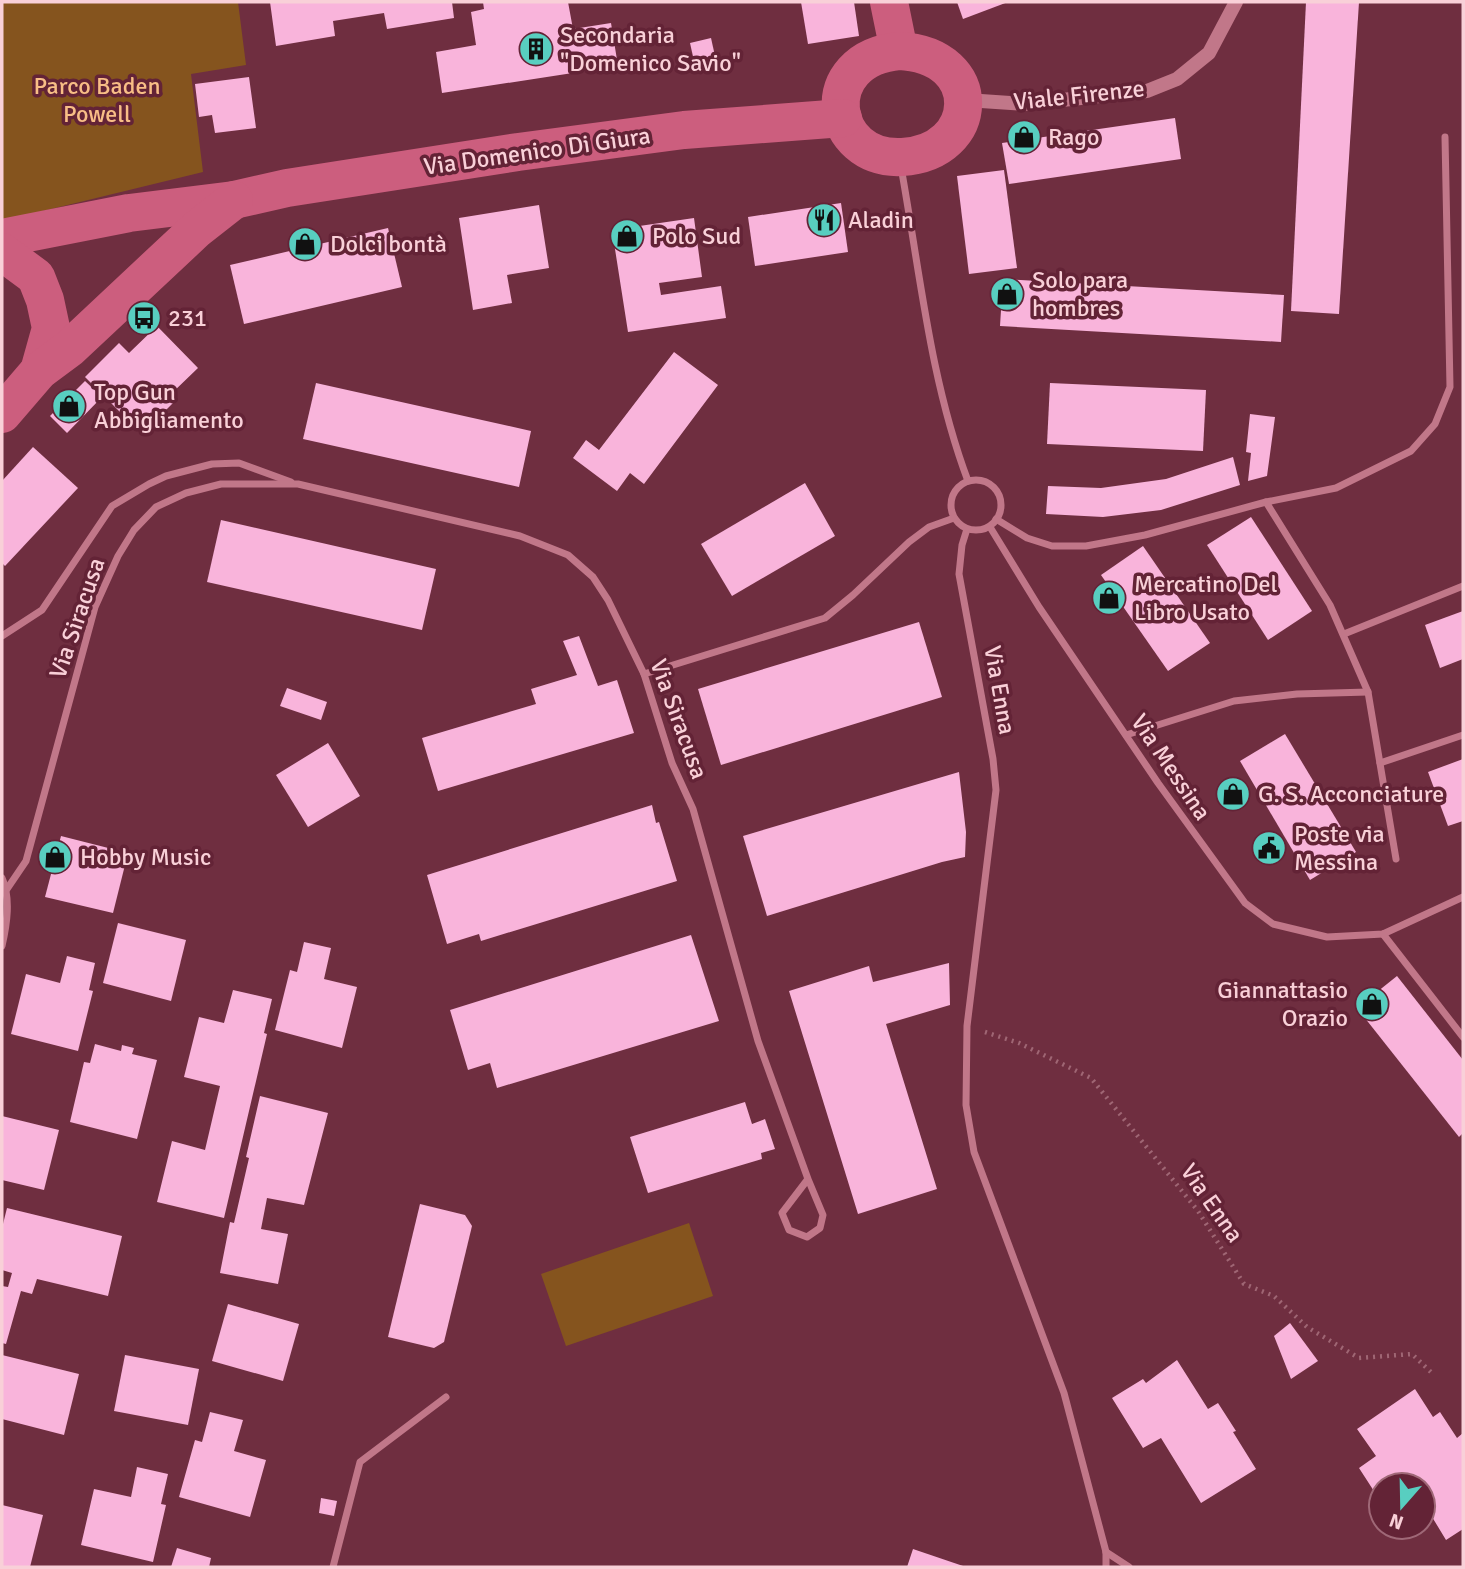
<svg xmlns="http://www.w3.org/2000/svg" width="1465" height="1569" font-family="Signika,sans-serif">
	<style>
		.green { fill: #85541e }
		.building { fill: #f9b4db }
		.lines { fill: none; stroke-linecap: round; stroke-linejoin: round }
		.path { stroke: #9f6674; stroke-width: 4.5; stroke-dasharray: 2 5; stroke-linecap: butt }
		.minor { stroke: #c17789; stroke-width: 7 }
		.secondary { stroke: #c17789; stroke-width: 14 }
		.primary { stroke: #cc5e7e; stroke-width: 38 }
		.labels { text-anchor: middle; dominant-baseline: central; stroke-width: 7; stroke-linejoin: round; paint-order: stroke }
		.poi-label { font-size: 24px; fill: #f9d0d8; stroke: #632336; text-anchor: start }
		.park-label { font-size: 24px; fill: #f8be86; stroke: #632336 }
		.street-label { font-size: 24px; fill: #f9d0d8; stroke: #632336 }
	</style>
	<rect width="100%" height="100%" fill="#6f2e40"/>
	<g class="green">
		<polygon points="2,2 238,2 246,65 191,74 203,172 2,221"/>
		<polygon points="689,1223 713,1296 566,1346 541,1274"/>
	</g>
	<g class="building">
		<polygon points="270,2 452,2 454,18 387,29 384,13 333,21 335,36 276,46"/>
		<polygon points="483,2 568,2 573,29 611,23 618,66 442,93 436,52 476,45 471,12 484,9"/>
		<polygon points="801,2 854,2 859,36 808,44"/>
		<polygon points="957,2 1008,2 963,19"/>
		<polygon points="1306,2 1359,2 1339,314 1291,311"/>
		<polygon points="711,38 715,56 694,61 690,43"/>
		<polygon points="249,77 256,128 215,133 212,115 199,117 195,84"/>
		<polygon points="1175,118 1181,159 1009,184 1002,143"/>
		<polygon points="1004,170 1017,268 969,274 957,176"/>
		<polygon points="841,203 848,252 755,266 748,217"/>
		<polygon points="539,205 549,268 507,275 512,303 473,310 459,218"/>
		<polygon points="694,218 702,277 659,283 661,295 721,286 726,318 628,332 612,230"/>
		<polygon points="388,228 402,287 244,324 230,265"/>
		<polygon points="1003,279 1284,295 1281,342 1000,326"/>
		<polygon points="157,326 198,368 171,394 176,400 142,434 85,377 119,343 129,353"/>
		<polygon points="674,352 718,385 644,484 630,473 617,491 573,458 586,440 599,450"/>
		<polygon points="85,381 102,397 67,433 50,416"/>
		<polygon points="316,383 531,431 519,487 303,439"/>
		<polygon points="1050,383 1206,390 1203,451 1047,444"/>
		<polygon points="1250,414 1275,417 1267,476 1248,481 1251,453 1246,452"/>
		<polygon points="33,447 78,488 5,566 2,563 2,481"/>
		<polygon points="1233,457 1240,485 1161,510 1103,517 1046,514 1048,486 1101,488 1166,479"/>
		<polygon points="805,483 835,536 732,596 701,544"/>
		<polygon points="1251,517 1312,611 1268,640 1207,545"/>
		<polygon points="221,520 436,569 422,630 207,582"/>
		<polygon points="1143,546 1210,643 1168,671 1101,575"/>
		<polygon points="1463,611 1463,659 1440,668 1425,625"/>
		<polygon points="919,622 942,697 721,765 698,689"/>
		<polygon points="579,636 598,686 617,680 634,733 438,791 422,738 536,704 531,689 577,675 563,641"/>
		<polygon points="287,688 327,702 321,720 280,706"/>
		<polygon points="1285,734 1356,852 1310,880 1240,761"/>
		<polygon points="328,743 360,796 308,827 276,775"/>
		<polygon points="1463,759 1463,821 1448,826 1428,772"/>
		<polygon points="959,772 966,832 965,857 942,862 767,916 743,836"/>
		<polygon points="652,805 656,823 659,822 677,881 481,941 479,934 447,944 427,875"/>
		<polygon points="61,836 128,853 113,913 45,897"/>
		<polygon points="118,923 186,940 171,1001 103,983"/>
		<polygon points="691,935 719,1021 497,1088 490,1063 468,1070 450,1010"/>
		<polygon points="304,942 331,948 324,979 357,987 342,1048 275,1030 290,970 297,972"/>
		<polygon points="67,956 95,963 89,990 93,991 78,1051 11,1034 26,974 60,983"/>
		<polygon points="949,963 950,1005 886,1024 937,1189 858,1214 789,991 869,966 873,982"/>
		<polygon points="1397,976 1463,1060 1463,1133 1459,1137 1357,1008"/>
		<polygon points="233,990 272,999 264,1033 267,1034 224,1218 157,1202 172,1141 205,1150 220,1086 184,1077 199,1017 224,1023"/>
		<polygon points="95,1044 121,1051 122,1045 134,1048 132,1054 157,1060 137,1139 70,1122 84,1062 90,1063"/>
		<polygon points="260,1096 328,1113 304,1205 267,1198 261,1229 288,1234 278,1284 220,1273 230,1222 234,1223 249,1158 246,1157"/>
		<polygon points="745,1102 752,1124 765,1119 775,1149 761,1153 762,1159 648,1193 630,1137"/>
		<polygon points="2,1116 59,1130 44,1190 2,1180"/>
		<polygon points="420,1204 465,1215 472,1226 444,1342 434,1348 388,1337"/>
		<polygon points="7,1208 122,1236 108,1296 37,1279 32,1294 21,1291 6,1344 2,1343 2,1286 8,1287 12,1273 2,1270 2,1228"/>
		<polygon points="228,1304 299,1324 283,1381 212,1361"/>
		<polygon points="1290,1323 1318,1361 1291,1379 1274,1336"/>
		<polygon points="2,1355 79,1374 64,1435 2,1419"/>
		<polygon points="125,1355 199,1369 188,1425 114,1411"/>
		<polygon points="1177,1360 1208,1409 1218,1403 1236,1431 1233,1432 1256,1469 1201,1503 1161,1438 1143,1448 1112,1398 1143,1379 1146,1383"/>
		<polygon points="1415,1389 1433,1417 1440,1412 1457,1438 1463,1433 1463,1529 1446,1540 1423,1502 1423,1485 1412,1485 1410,1481 1403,1485 1381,1485 1381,1502 1359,1468 1376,1456 1357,1429"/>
		<polygon points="210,1412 243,1420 234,1451 266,1460 250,1517 179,1497 195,1440 202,1442"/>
		<polygon points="137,1467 168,1474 161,1504 166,1505 153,1562 81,1545 94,1489 131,1497"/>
		<polygon points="321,1498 337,1501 334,1516 319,1513"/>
		<polygon points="2,1505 43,1515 30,1567 2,1567"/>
		<polygon points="177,1548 211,1558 209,1567 171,1567"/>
		<polygon points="913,1549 966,1567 907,1567"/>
	</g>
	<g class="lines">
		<polyline class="path" points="985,1032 1019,1043 1091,1078 1198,1211 1244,1284 1274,1296 1307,1327 1359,1358 1412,1354 1434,1375"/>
		<g class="minor">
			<path d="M901 167C920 272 930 380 968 481"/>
			<circle cx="976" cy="505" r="25"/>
			<polyline points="996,519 1027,538 1052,546 1086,546 1145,535 1266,502"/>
			<polyline points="990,527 1039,607 1158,783 1245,903 1273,924 1327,937 1383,934 1463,897"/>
			<polyline points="967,529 962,545 959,574 993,759 996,790 967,1026 966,1105 974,1152 1064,1393 1106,1552 1106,1567"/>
			<polyline points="1344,634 1463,586"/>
			<polyline points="2,636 42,610 112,506 149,484 166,476 212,464 239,463 291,482"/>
			<polyline points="644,674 825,618 853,595 909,542 929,527 954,518"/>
			<polyline points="1126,735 1234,701 1297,694 1368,692"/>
			<polyline points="1380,763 1463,735"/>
			<polyline points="1396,859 1368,692 1330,605 1266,502 1336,488 1411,451 1435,424 1450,387 1445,137"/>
			<path d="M2 878C11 898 7 924 2 946"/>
			<polyline points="7,889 26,861 95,607 118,556 134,530 156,507 186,493 221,484 298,484 520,536 568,555 593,577 608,600 644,674 672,763 693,809 758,1041 808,1179 782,1213 789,1230 807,1237 820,1228 823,1215 808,1179"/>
			<polyline points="1383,934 1463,1037"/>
			<polyline points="1106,1552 1129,1567"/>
			<polyline points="333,1567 360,1462 446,1397"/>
		</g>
		<polyline class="secondary" points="966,100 1024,104 1147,91 1177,79 1209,53 1236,2"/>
		<g class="primary">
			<polyline points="889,2 899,51"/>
			<path d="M899 51C987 55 981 153 902 157 828 161 814 59 899 51Z"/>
			<polyline points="2,238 129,213 234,200 287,188 518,152 684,130 843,118"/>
			<polyline points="2,252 36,277 45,300 51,328 39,371"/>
			<polyline points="2,414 39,371 70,348 197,229 234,200"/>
		</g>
	</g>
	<defs>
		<g id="building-disc" transform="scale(1.75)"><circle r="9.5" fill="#58cec0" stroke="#632336"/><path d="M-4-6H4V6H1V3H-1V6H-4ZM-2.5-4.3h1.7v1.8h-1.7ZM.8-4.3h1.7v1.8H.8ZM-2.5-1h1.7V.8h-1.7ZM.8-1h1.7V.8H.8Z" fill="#111"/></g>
		<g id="shop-disc" transform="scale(1.75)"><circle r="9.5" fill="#58cec0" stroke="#632336"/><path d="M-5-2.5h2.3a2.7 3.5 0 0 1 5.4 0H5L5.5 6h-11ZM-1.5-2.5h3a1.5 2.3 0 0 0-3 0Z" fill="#111"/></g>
		<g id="restaurant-disc" transform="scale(1.75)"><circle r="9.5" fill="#58cec0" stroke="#632336"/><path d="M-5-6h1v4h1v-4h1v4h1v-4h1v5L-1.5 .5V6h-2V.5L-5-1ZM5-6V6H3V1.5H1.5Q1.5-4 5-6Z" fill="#111"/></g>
		<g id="bus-disc" transform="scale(1.75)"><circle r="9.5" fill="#58cec0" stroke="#632336"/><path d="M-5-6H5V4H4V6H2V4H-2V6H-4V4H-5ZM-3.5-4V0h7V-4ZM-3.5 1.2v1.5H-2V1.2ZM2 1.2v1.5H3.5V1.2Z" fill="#111"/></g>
		<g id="civic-disc" transform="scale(1.75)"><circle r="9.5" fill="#58cec0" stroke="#632336"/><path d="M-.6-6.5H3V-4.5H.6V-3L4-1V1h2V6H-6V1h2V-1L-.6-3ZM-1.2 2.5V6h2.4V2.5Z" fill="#111"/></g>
	</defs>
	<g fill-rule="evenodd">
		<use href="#building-disc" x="536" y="49"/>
		<use href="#shop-disc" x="1024" y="137"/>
		<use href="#restaurant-disc" x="824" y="220"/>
		<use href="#shop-disc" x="627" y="236"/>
		<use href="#shop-disc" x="305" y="244"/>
		<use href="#shop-disc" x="1007" y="294"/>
		<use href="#bus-disc" x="144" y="318"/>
		<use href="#shop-disc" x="69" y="406"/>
		<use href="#shop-disc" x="1109" y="598"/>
		<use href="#shop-disc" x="1233" y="794"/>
		<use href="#civic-disc" x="1269" y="848"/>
		<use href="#shop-disc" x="55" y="857"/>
		<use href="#shop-disc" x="1372" y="1004"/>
	</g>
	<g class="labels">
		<g class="poi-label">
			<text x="560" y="35">Secondaria<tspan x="560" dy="28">"Domenico Savio"</tspan></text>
			<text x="1048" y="137">Rago</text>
			<text x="848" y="220">Aladin</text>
			<text x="652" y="236">Polo Sud</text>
			<text x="330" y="244">Dolci bontà</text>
			<text x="1032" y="280">Solo para<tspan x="1032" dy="28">hombres</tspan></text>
			<text x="168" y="318">231</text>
			<text x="94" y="392">Top Gun<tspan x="94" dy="28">Abbigliamento</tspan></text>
			<text x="1134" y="584">Mercatino Del<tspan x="1134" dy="28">Libro Usato</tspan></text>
			<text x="1258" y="794">G. S. Acconciature</text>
			<text x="1294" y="834">Poste via<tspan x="1294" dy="28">Messina</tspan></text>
			<text x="80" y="857">Hobby Music</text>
			<text x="1348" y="990" text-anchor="end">Giannattasio<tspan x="1348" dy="28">Orazio</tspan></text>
		</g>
		<g class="park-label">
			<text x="97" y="86">Parco Baden<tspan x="97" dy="28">Powell</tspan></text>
		</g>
		<g class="street-label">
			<text transform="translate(1079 95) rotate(-6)">Viale Firenze</text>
			<text transform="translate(537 151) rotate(-8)">Via Domenico Di Giura</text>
			<text transform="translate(77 618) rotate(-71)">Via Siracusa</text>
			<text transform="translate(1000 690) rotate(80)">Via Enna</text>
			<text transform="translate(679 719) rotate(70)">Via Siracusa</text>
			<text transform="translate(1171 767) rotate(56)">Via Messina</text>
			<text transform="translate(1212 1203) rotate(55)">Via Enna</text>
		</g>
	</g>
	<rect width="1465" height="1569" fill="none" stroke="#f9d0d8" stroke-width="7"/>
	<g transform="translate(1402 1506) rotate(200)"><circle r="33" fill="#632336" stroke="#9f6877" stroke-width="2"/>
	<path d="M0-5L12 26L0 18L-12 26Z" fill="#58cec0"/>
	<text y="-10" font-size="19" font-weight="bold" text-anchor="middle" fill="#f9d0d8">N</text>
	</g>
</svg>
